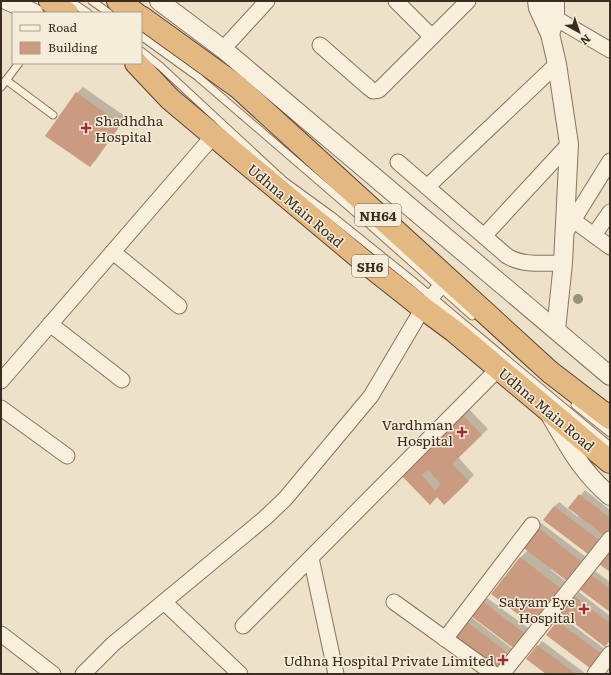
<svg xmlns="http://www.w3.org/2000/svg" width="611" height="675" font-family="Literata,serif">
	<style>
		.shadow { fill: #0003 }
		.building { fill: #cb9b81; fill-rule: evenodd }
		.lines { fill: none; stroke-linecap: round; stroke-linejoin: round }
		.service-casing { stroke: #8a735e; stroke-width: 9 }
		.minor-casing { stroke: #8a735e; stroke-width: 17 }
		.tertiary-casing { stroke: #8a735e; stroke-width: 20 }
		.trunk-casing { stroke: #594232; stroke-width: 24 }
		.service { stroke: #f8efdd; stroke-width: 7 }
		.minor { stroke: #f8efdd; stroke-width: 15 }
		.tertiary { stroke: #f8efdd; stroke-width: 18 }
		.trunk { stroke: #e4b882; stroke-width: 22 }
		.tree { fill: #969571 }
		.poi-dot { fill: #983037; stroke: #f5ecd9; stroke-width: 1.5 }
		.labels { text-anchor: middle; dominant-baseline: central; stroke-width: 3; stroke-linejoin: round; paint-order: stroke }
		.shield { fill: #f5ecd9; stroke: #736658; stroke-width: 1 }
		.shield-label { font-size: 13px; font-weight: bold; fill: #3b2c21 }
		.poi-label { font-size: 14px; fill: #3b2c21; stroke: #f5ecd9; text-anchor: end }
		.street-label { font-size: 14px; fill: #3b2c21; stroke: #f5ecd9 }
	</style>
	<rect width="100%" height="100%" fill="#eee1ca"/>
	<g class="shadow">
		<polygon points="83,87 126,117 96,160 90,166 77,93"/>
		<polygon points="468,408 488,429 458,457 474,475 444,504 437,496 401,473"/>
		<polygon points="585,490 610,510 610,530 604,534 588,553 554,507 559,502 578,517 579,515 570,508"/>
		<polygon points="541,523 586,557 572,575 552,568 551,570 569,584 541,620 492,594 521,557 528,550 537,527"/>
		<polygon points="595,571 610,582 610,611 591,575"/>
		<polygon points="579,592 610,616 610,640 562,613"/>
		<polygon points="487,598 531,630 520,644 482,602"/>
		<polygon points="471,617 514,650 501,667 467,622"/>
		<polygon points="562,617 606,650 596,663 548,635"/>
		<polygon points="542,641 586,674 548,674 538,646"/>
	</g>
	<g class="building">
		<polygon points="76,92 121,124 90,167 45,136"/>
		<path d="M461 413 482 435 452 464 469 481 444 505 437 497 430 505 399 473ZM428 470 441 484 435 490 422 475Z"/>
		<polygon points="579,494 610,518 610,530 605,536 568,508"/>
		<polygon points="554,506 599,540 588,554 543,520"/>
		<polygon points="536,526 582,562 567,581 521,546"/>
		<polygon points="610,550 610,572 599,564"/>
		<polygon points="520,557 563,590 535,627 491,594"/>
		<polygon points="590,574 610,589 610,612 579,589"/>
		<polygon points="574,596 610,623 610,640 605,647 561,613"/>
		<polygon points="482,601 527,635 516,650 471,616"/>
		<polygon points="466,621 510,655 496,672 452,639"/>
		<polygon points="557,621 602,654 591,669 546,635"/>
		<polygon points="537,645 576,674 546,674 526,659"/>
	</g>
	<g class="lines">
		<g class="service-casing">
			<g id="service">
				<polyline points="70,1 88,13"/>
				<polyline points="92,1 109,13"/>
				<polyline points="141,36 198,77 369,224 472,316"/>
				<polyline points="141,51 160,66 284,181 332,216 413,281 610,446"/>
				<polyline points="6,80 53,115"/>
				<polyline points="1,87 19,63"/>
				<polyline points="575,405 610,433"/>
			</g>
		</g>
		<g class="minor-casing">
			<g id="minor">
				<polyline points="396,1 432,37"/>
				<polyline points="545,12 610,50"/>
				<polyline points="320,45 368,87 373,91 379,90 468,1"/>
				<polyline points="223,49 267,1"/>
				<path d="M398 162 507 256C523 266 544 263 563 263"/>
				<polyline points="427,187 557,64"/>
				<polyline points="573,220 610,247"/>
				<polyline points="564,235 610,161"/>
				<polyline points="594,235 610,212"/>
				<polyline points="484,236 569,144"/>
				<polyline points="113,252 179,306"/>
				<polyline points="50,324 122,380"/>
				<polyline points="1,381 214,135"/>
				<polyline points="1,408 67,456"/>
				<polyline points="311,558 336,674"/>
				<polyline points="164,602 240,674"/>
				<polyline points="394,602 494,674"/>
				<polyline points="243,626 499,368"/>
				<polyline points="1,634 53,674"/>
				<polyline points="445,639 532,525"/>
				<polyline points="83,674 113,644 265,518 285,499 371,396 423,308 447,278"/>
				<polyline points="502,674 610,539"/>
				<polyline points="595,674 610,654"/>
			</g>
		</g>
		<g class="tertiary-casing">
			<g id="tertiary">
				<polyline points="8,1 34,13"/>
				<polyline points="159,1 223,49 610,376"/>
				<polyline points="537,1 538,8 550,34 557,64 569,144 563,263 556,330"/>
				<polyline points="550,34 555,18 555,1"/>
				<path d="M550 415C569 447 581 471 610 496"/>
			</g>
		</g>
		<g class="trunk-casing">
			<g id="trunk">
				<polyline points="50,1 67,13"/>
				<polyline points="118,1 135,13"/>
				<polyline points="141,17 238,87 550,372 610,418"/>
				<polyline points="136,63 170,99 361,259 423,308 454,331 610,462"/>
			</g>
		</g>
		<use href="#service" class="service"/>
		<use href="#minor" class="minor"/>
		<use href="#tertiary" class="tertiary"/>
		<use href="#trunk" class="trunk"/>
	</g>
	<circle class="tree" cx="578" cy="299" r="5"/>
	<g class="poi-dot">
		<path d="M84 122h4v4h4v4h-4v4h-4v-4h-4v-4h4z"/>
		<path d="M460 426h4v4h4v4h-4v4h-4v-4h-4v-4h4z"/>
		<path d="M582 603h4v4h4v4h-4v4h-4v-4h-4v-4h4z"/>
		<path d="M501 654h4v4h4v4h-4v4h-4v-4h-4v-4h4z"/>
	</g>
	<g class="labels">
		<g class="shield">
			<rect x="355" y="204" width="46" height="22" rx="3"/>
			<rect x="352" y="255" width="36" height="22" rx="3"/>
		</g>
		<g class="shield-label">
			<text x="378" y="215">NH64</text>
			<text x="370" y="266">SH6</text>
		</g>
		<g class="poi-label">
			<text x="95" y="120" text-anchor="start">Shadhdha<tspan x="95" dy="16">Hospital</tspan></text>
			<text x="453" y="424">Vardhman<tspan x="453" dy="16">Hospital</tspan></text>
			<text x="575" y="601">Satyam Eye<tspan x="575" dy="16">Hospital</tspan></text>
			<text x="494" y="660">Udhna Hospital Private Limited</text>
		</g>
		<g class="street-label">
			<text transform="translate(296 205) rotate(40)">Udhna Main Road</text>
			<text transform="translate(547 409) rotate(40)">Udhna Main Road</text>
		</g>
	</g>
	<rect width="611" height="675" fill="none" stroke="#3b2c21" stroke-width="4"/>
	<rect x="12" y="12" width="130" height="52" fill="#f5ecd9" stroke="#ab9f8f"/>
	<rect x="20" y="25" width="20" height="6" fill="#f8efdd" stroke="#ab9f8f"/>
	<text x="48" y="32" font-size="12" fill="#3b2c21">Road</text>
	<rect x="20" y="42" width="20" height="12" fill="#cb9b81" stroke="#ab9f8f"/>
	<text x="48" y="52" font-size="12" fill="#3b2c21">Building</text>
	<g transform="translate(579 32) rotate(140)" stroke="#f5ecd9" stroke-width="3" paint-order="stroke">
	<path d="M0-3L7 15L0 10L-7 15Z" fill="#3b2c21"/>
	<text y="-6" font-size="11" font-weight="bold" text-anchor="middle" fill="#3b2c21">N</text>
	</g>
</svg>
